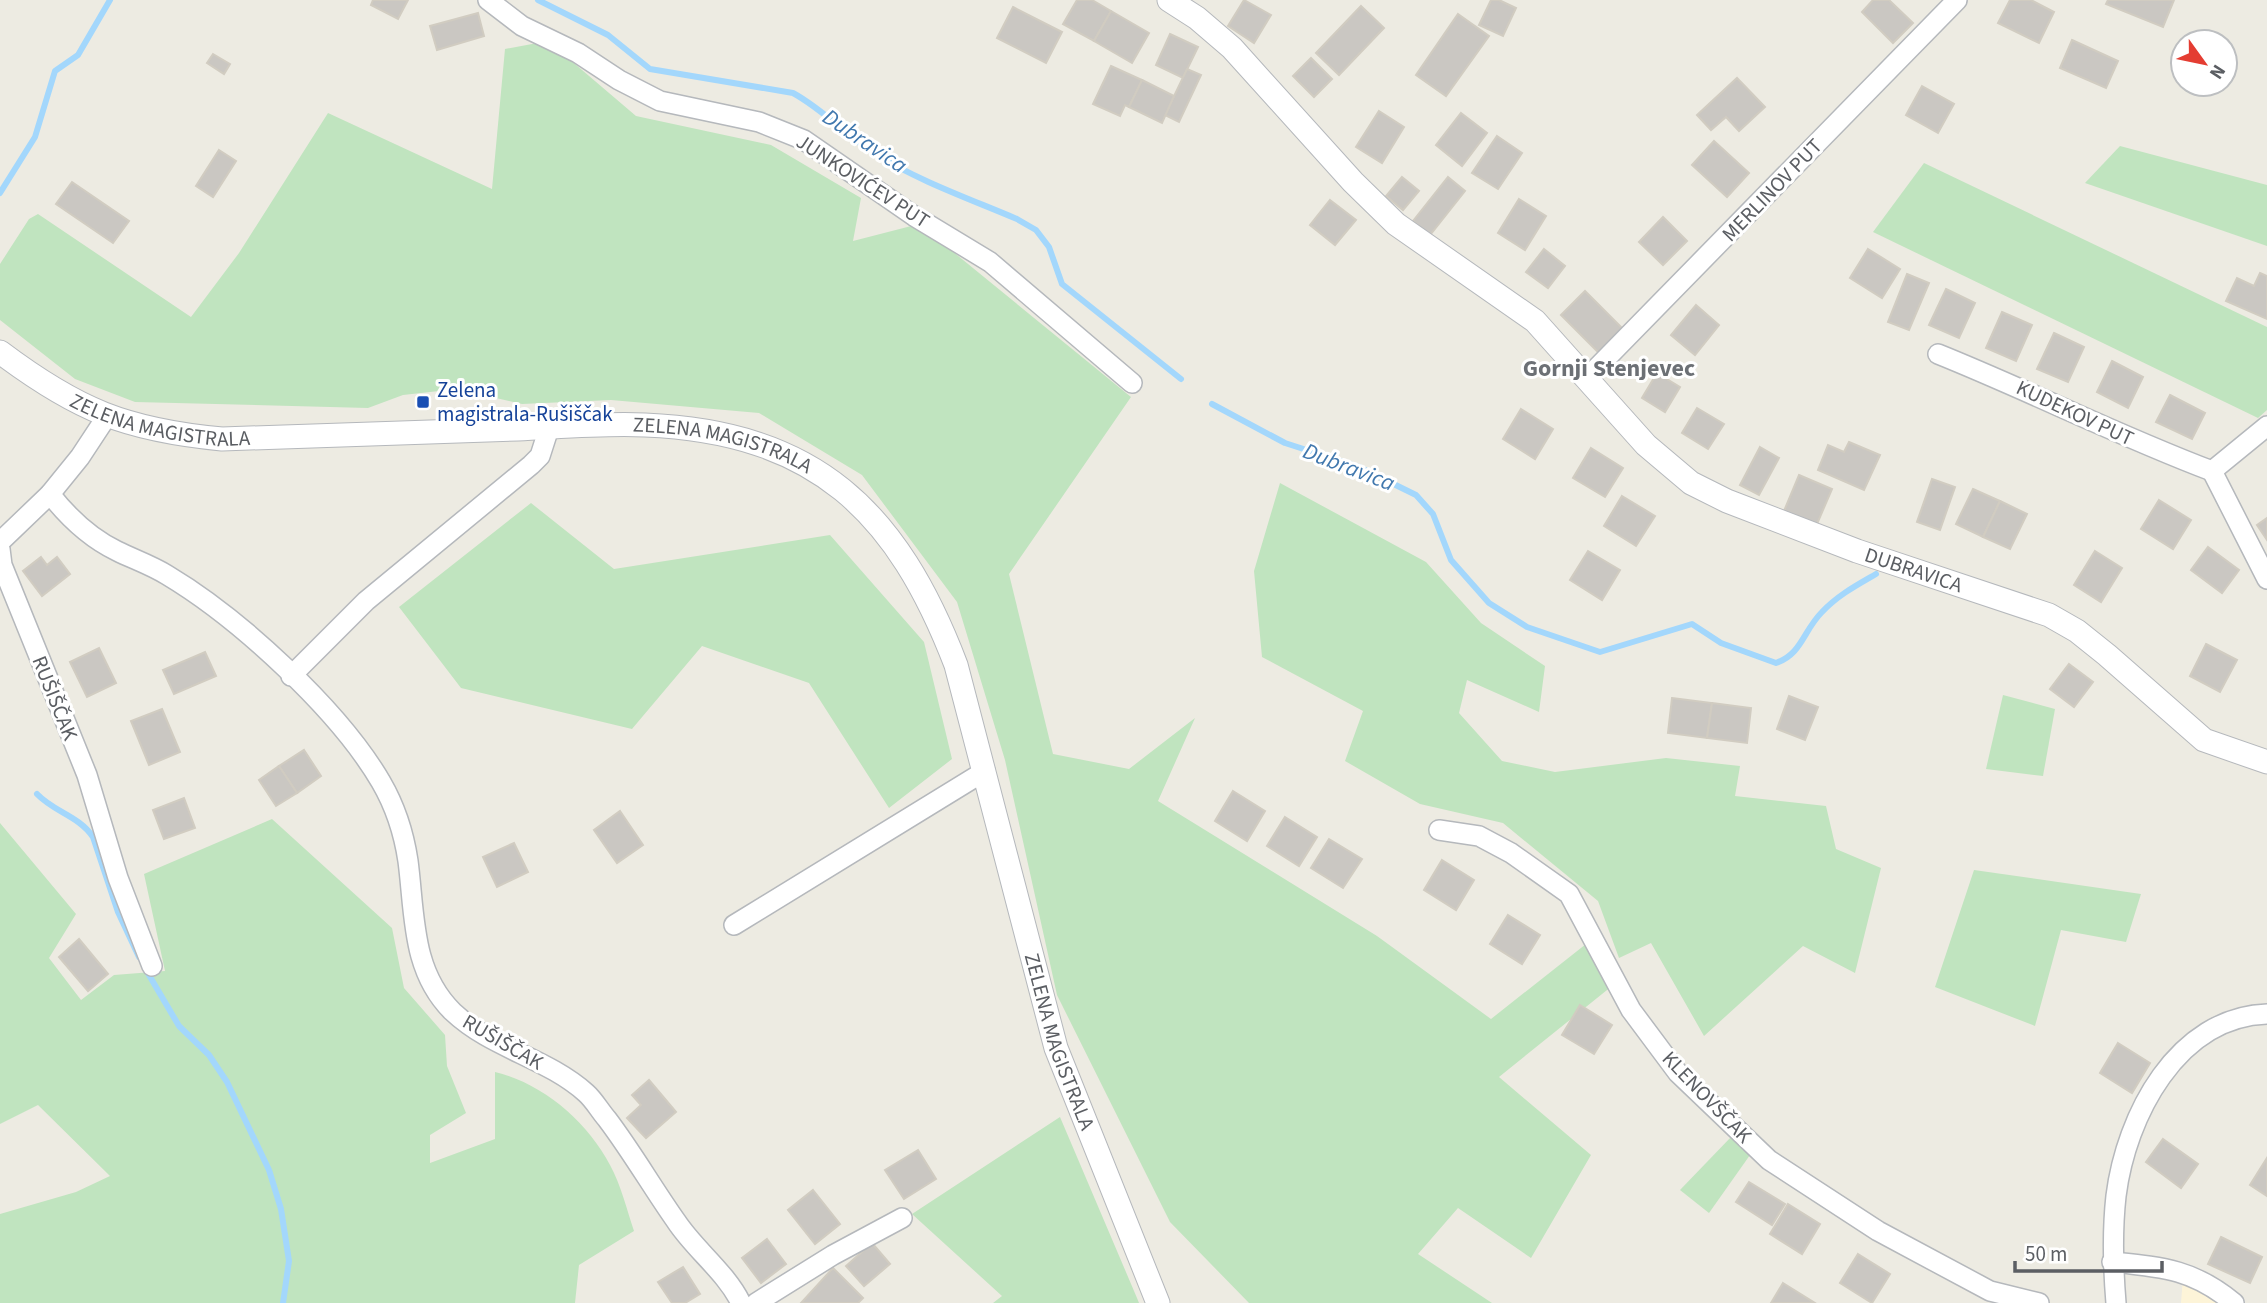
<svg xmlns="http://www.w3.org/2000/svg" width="2267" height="1303" font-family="'Source Sans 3',sans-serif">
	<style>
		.commercial { fill: #fdf4d8 }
		.green { fill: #c0e4bf }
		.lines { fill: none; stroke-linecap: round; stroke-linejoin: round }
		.stream { stroke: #a3d7fc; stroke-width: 6 }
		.building { fill: #cac7c2; stroke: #d1ccc1; stroke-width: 2 }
		.minor-casing { stroke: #b5b8bc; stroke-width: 22 }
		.tertiary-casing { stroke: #b5b8bc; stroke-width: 25 }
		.minor { stroke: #fff; stroke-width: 19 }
		.tertiary { stroke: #fff; stroke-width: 23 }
		.transit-dot { fill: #1a4fb4; stroke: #fff; stroke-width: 2.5 }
		.labels { text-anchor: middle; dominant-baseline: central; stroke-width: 6; stroke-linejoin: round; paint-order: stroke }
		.street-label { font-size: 21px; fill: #5b5e63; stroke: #fff }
		.transit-label { font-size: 21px; fill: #164399; stroke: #fff; text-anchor: start }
		.water-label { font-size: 23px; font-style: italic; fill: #4178ae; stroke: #fff }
		.quarter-label { font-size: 24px; font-weight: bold; fill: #6c7075; stroke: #fff }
	</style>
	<rect width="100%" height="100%" fill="#edebe2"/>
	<polygon class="commercial" points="2183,1277 2227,1303 2181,1303"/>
	<g class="green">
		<polygon points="548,41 636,116 771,145 861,198 853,241 919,224 1131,397 1009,574 1053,754 1129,769 1195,718 1158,801 1377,936 1491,1019 1586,944 1612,986 1499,1077 1591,1155 1531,1258 1458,1208 1418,1254 1492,1303 1249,1303 1170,1222 1057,995 1005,760 957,602 862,475 759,413 611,400 522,404 457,389 403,395 368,408 135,402 75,379 0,320 0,264 29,219 38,214 191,317 239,253 328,113 492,189 505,49"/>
		<polygon points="2120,146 2267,185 2267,246 2085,183"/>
		<polygon points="1924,163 2267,327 2267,410 2258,418 1873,232"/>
		<polygon points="1280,483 1426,562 1481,623 1545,666 1539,712 1467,680 1459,713 1502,761 1555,772 1666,758 1740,766 1735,796 1826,806 1836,849 1881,868 1855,973 1803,946 1704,1036 1651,943 1619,958 1598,901 1503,823 1420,804 1345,761 1363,711 1262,657 1254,571"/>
		<polygon points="531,503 614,569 830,535 924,642 952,759 889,808 809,683 702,646 632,729 461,688 399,607"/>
		<polygon points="2003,695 2055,709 2043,776 1986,769"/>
		<path d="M272 819 392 928 404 988 445 1035 447 1066 466 1113 430 1135V1163L495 1139V1072C542 1083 587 1121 610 1165 621 1185 627 1210 634 1231L579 1265 575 1303H0V1214L76 1192 110 1176 38 1105 0 1124V823L76 914 49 958 81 1000 114 975 165 971 144 874Z"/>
		<polygon points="1974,870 2141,894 2126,942 2061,930 2035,1026 1935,987"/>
		<polygon points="1060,1117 1137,1298 1139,1303 993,1303 1002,1296 912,1214"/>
		<polygon points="1732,1136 1750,1155 1709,1213 1680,1190"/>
	</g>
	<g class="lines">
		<g class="stream">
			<path d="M538 0 608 35 650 69 793 93C824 110 846 135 875 154 919 181 970 199 1017 219L1036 230 1049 247 1062 284 1181 379"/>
			<polyline points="0,193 35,137 55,71 78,55 110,0"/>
			<path d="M1212 404 1285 443 1359 467 1416 495 1433 514 1451 560 1489 603 1527 627 1600 652 1692 624 1721 643 1776 663C1802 654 1803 631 1822 612 1838 595 1857 585 1876 574"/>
			<path d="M37 794C54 812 79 816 93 837L118 912 139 957"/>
			<polyline points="146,970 179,1026 209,1055 227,1082 269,1170 281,1209 289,1261 283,1303"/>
		</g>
	</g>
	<g class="building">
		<polygon points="373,0 408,0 398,19 371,5"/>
		<polygon points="1077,0 1092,0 1111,11 1094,41 1063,24"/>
		<polygon points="1244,0 1271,15 1254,43 1228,26"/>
		<polygon points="1491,0 1499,0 1516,8 1503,36 1479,25"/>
		<polygon points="1873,0 1889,0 1913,23 1893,43 1862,12"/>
		<polygon points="2010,0 2031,0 2054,12 2039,43 1998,23"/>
		<polygon points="2108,0 2174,0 2163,27 2106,4"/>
		<polygon points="1361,6 1384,28 1339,75 1316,53"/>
		<polygon points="1013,7 1062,32 1046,63 997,38"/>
		<polygon points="1111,11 1149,33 1132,63 1094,41"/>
		<polygon points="478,13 484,36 437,50 430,26"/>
		<polygon points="1458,14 1489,36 1446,96 1416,75"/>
		<polygon points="1170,34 1198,47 1183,78 1156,65"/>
		<polygon points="2072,40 2118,61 2106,88 2060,68"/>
		<polygon points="213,54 230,64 224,74 207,63"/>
		<polygon points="1311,58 1332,79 1314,97 1293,76"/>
		<polygon points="1111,66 1142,80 1129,107 1125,105 1120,116 1093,104"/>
		<polygon points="1187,69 1201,75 1179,122 1165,115"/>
		<polygon points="1737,78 1765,107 1739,131 1726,117 1711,130 1697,115"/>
		<polygon points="1142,80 1174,96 1162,123 1129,107"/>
		<polygon points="1922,86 1954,104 1938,133 1906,115"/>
		<polygon points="1379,111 1404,127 1382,163 1356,147"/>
		<polygon points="1461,113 1487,133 1462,166 1436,145"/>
		<polygon points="1497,136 1522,153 1498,189 1472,173"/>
		<polygon points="1714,141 1749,173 1727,197 1692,165"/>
		<polygon points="219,150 236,161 213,197 196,186"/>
		<polygon points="1402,177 1419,191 1403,210 1386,196"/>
		<polygon points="1448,177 1465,191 1430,235 1413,221"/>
		<polygon points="72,182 129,221 113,243 56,204"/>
		<polygon points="1519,199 1546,216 1525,250 1498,233"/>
		<polygon points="1330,200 1356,220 1335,245 1310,225"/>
		<polygon points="1663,217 1687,241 1663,265 1639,242"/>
		<polygon points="1544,249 1565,266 1548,288 1526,272"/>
		<polygon points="1868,249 1900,269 1882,298 1850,278"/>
		<polygon points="2260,273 2267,276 2267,319 2226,301 2237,278 2254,286"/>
		<polygon points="1907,274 1929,283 1909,330 1888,322"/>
		<polygon points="1946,289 1975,303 1959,338 1929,325"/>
		<polygon points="1585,291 1622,328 1598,352 1561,315"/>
		<polygon points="1696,305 1719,325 1695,355 1671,335"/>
		<polygon points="2002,312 2032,325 2016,361 1986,348"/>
		<polygon points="2054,333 2084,347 2068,382 2037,369"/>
		<polygon points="2112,361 2143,377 2128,408 2097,392"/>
		<polygon points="1657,373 1680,387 1665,412 1642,398"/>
		<polygon points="2170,395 2205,413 2192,439 2156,422"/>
		<polygon points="1697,408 1724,424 1708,449 1682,433"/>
		<polygon points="1521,409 1553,429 1535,459 1503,439"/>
		<polygon points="1849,442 1880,455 1864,490 1818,470 1828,445 1844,452"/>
		<polygon points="1760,447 1779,458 1759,495 1740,485"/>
		<polygon points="1591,448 1623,468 1605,497 1573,478"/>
		<polygon points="1799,475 1832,489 1817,524 1784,511"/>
		<polygon points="1932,479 1955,487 1940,530 1917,522"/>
		<polygon points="1973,489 2000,501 1983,537 1956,524"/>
		<polygon points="1622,496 1655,516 1636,546 1604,526"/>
		<polygon points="2159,500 2191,520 2173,549 2141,529"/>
		<polygon points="2000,501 2027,514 2010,549 1983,537"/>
		<polygon points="2267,518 2267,540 2257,525"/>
		<polygon points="2208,547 2239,570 2222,593 2191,570"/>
		<polygon points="1588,551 1620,570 1602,600 1570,580"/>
		<polygon points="2095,551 2122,568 2101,602 2074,585"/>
		<polygon points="41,557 47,565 57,557 70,574 42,596 23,571"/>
		<polygon points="2206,644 2237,660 2220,692 2190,676"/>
		<polygon points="99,648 116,683 87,697 70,662"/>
		<polygon points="205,652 216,676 174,694 163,670"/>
		<polygon points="2069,664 2093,682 2074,707 2050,689"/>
		<polygon points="1789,696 1818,707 1805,740 1777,729"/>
		<polygon points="1672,698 1712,703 1707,738 1668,733"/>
		<polygon points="1712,703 1751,708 1747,743 1707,738"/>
		<polygon points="162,709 180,752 149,765 131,721"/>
		<polygon points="304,750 321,776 297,793 279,766"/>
		<polygon points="279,766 297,793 276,806 259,780"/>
		<polygon points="1233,791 1265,811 1247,841 1215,821"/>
		<polygon points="184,798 195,828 164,839 153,810"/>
		<polygon points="620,811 643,845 617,863 594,830"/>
		<polygon points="1285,817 1317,837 1299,866 1267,846"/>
		<polygon points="1329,839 1362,859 1343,888 1311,868"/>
		<polygon points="514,843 528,872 497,887 483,857"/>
		<polygon points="1442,860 1474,880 1456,910 1424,890"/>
		<polygon points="1508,915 1540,935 1522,964 1490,944"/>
		<polygon points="79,939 108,974 88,991 59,957"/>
		<polygon points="1580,1005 1612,1025 1594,1054 1562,1035"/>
		<polygon points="2118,1043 2150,1063 2132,1093 2100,1073"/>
		<polygon points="649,1080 676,1112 646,1138 627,1118 641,1105 632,1095"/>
		<polygon points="2163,1139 2198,1164 2181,1188 2146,1162"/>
		<polygon points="918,1150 936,1179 904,1199 885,1170"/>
		<polygon points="2267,1158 2267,1196 2250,1185"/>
		<polygon points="1749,1182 1785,1204 1772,1225 1736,1202"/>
		<polygon points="813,1190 840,1224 815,1244 788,1210"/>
		<polygon points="1788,1204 1820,1224 1802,1254 1770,1234"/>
		<polygon points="2221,1237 2262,1257 2250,1283 2208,1264"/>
		<polygon points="767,1239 786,1264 761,1283 742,1258"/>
		<polygon points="872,1243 890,1264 864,1286 846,1266"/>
		<polygon points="1858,1254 1890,1274 1872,1303 1840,1283"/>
		<polygon points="683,1267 700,1294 685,1303 672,1303 658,1282"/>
		<polygon points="833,1268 863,1298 858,1303 801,1303"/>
		<polygon points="1783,1283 1815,1303 1771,1303"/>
	</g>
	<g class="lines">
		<g class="minor-casing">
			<g id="minor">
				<polyline points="488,0 522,26 578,53 619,80 660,101 759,122 804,140 914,216 990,262 1132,383"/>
				<path d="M1938 354C2030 391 2119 436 2212 471"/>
				<polyline points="1587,378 1957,0"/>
				<polyline points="2267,426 2212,471 2267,579"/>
				<path d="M50 494C68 517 90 538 117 551 133 559 151 565 167 575 239 618 339 710 381 782 395 806 404 834 408 861 415 914 411 971 453 1012 491 1048 547 1058 586 1093 594 1100 600 1111 607 1119 632 1152 652 1187 676 1221 695 1250 725 1271 741 1303"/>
				<polyline points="0,542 50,494 80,457 107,416"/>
				<polyline points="0,549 2,565 87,775 118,878 152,966"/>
				<polyline points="291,676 366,601 531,465 540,456 549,428"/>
				<polyline points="1439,830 1479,836 1511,853 1569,894 1631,1010 1678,1073 1769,1160 1878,1231 1990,1291 2039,1303"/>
				<polyline points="734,925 985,771"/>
				<path d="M2112 1262C2162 1267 2193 1269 2234 1303"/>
				<polyline points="756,1303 833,1255 902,1218"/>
				<path d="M2116 1303C2113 1267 2112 1232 2116 1196 2126 1116 2177 1017 2267 1014"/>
			</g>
		</g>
		<g class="tertiary-casing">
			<g id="tertiary">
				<path id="s1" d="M1169 0 1197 18 1232 48 1353 182 1396 224 1535 321 1646 445 1691 483 1727 501 1857 551 2049 615 2077 631 2107 655 2204 740 2267 762"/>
				<path id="s2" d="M0 352C77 410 126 430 222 439 321 435 420 432 518 429 560 427 603 423 645 425 816 432 897 511 956 665L1056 1048 1158 1303"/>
			</g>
		</g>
		<use href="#minor" class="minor"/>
		<use href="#tertiary" class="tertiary"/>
	</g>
	<rect class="transit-dot" x="416" y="395" width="14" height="14" rx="3.5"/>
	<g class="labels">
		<g class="street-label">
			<text transform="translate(863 181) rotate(33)">JUNKOVIĆEV PUT</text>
			<text transform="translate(1772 190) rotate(-46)">MERLINOV PUT</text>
			<text transform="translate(2075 413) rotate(25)">KUDEKOV PUT</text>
			<text stroke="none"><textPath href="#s2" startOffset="178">ZELENA MAGISTRALA</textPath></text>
			<text stroke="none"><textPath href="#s2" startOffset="746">ZELENA MAGISTRALA</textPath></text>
			<text stroke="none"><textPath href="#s1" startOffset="954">DUBRAVICA</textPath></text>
			<text transform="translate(55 698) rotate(68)">RUŠIŠČAK</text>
			<text stroke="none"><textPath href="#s2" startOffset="1479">ZELENA MAGISTRALA</textPath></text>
			<text transform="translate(503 1042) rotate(30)">RUŠIŠČAK</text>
			<text transform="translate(1707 1097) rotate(46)">KLENOVŠČAK</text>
		</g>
		<g class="transit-label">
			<text x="437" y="390">Zelena<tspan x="437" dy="24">magistrala-Rušiščak</tspan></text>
		</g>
		<g class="water-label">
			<text transform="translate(865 141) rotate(34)">Dubravica</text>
			<text transform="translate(1349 467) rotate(21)">Dubravica</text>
		</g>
		<g class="quarter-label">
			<text x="1609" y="368">Gornji Stenjevec</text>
		</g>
	</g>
	<g transform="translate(2204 63) rotate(123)"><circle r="33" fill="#ffffff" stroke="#bdbfc1" stroke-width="2"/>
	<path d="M0-5L12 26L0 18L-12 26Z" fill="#e43d32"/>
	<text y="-10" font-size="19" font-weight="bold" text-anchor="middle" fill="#5b5e63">N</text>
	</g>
	<path d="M2015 1261v10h147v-10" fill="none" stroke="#5b5e63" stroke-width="3.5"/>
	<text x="2025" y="1261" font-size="21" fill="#5b5e63" stroke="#ffffff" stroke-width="5" paint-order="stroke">50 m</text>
</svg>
